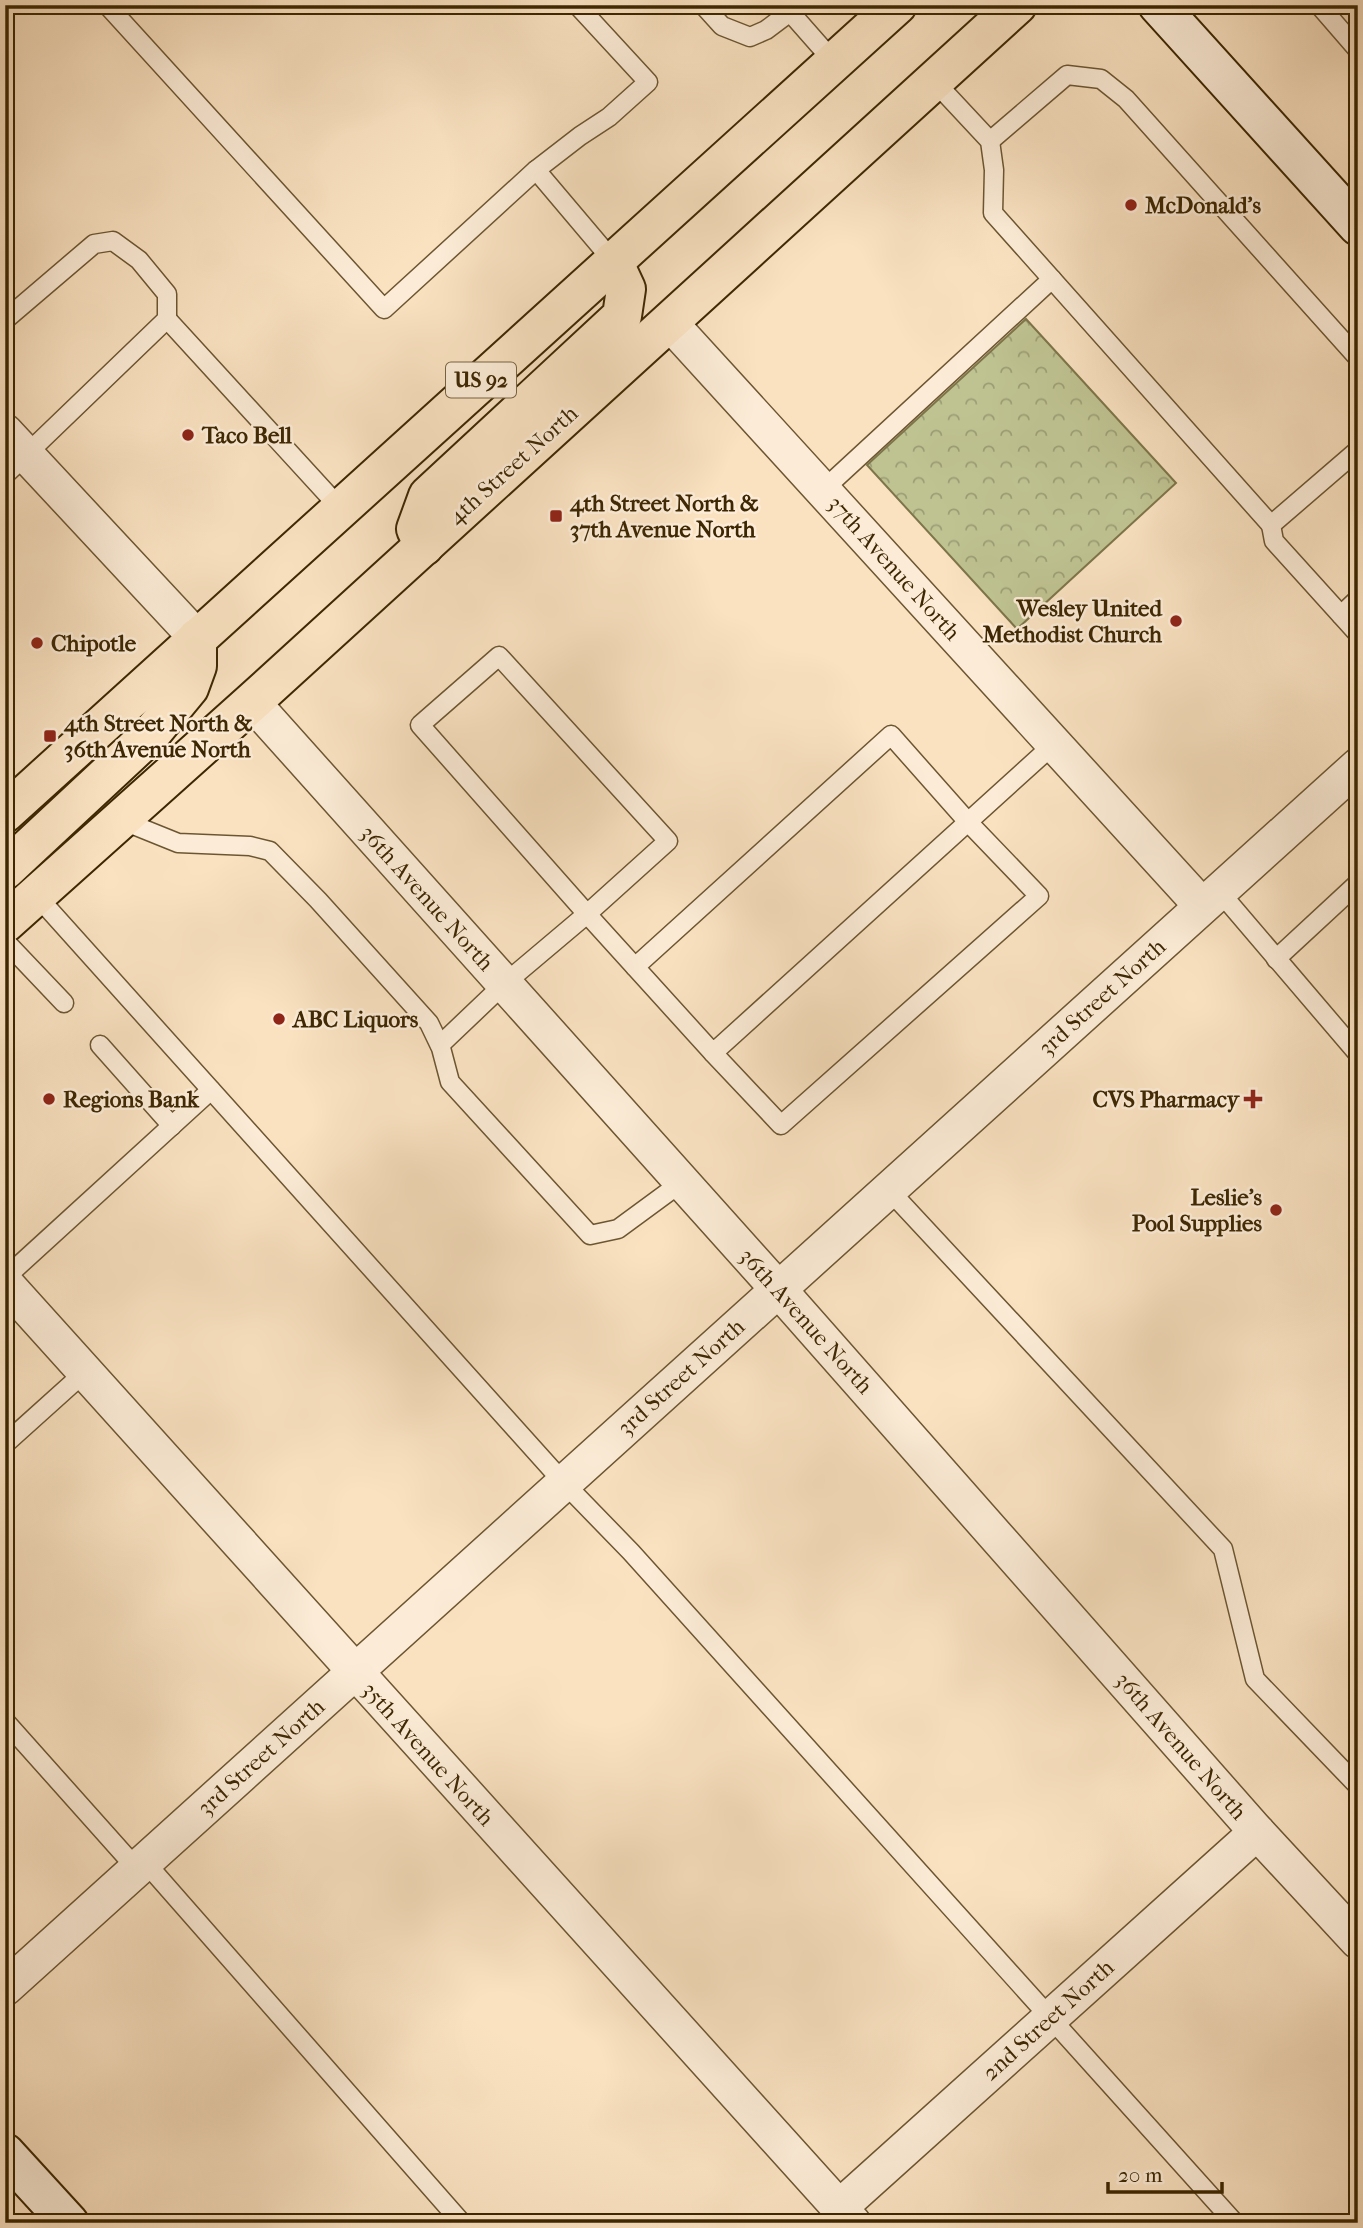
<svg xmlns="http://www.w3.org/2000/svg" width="1363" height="2228" font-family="'IM FELL French Canon',serif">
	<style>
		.forest { fill: url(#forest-crowns); stroke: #7e754a; stroke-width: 2 }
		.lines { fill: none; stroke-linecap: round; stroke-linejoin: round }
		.lane-casing { stroke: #6c5632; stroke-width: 21 }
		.street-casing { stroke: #6c5632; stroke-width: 38 }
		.secondary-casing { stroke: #3d2702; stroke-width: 42 }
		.primary-casing { stroke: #3d2702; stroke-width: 42 }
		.lane { stroke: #fcecd7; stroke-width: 18 }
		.street { stroke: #fcecd7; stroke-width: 35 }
		.secondary { stroke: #fcecd7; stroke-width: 38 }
		.primary { stroke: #fae2c1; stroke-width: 38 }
		.poi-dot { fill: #8f2418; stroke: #fcecd7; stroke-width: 2.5 }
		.labels { text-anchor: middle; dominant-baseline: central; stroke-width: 5; stroke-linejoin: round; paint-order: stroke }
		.shield { fill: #fcecd7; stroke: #766242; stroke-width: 2 }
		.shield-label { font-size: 21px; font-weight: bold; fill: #3d2702 }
		.poi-label { font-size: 23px; font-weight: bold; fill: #3d2702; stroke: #fcecd7; text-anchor: start }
		.street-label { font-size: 23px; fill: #3d2702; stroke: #fcecd7 }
	</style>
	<defs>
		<pattern id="forest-crowns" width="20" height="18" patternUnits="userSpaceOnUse" patternTransform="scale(1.75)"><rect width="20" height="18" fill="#bfc392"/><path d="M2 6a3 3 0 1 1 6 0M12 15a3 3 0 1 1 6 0" fill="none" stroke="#9c9e75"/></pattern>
	</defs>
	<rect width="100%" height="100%" fill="#fae2c1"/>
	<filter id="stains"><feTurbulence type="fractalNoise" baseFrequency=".00286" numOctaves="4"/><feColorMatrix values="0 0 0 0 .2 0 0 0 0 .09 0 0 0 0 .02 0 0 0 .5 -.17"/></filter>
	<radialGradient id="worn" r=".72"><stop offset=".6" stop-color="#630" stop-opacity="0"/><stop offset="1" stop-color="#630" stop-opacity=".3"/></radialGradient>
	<polygon class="forest" points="1026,319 1176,483 1017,629 867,465"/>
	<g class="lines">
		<g class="lane-casing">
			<g id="lane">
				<polyline points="107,5 384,309 536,170 580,136 609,117 648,82 577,5"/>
				<polyline points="703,5 722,26 750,37 766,30 790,12"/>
				<polyline points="789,5 790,12 834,62"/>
				<polyline points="1319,5 1358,50"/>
				<polyline points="934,81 990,141 994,170 993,213 1271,525 1358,450"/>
				<polyline points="990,141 1067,75 1101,79 1126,99 1358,358"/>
				<polyline points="536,170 613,261"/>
				<polyline points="167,319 340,508"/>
				<polyline points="5,320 94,244 113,241 139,260 167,294 167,319 5,475"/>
				<polyline points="823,490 1052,279"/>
				<polyline points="1271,525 1274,541 1358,634"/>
				<polyline points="1341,615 1358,599"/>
				<polygon points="499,656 668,841 587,914 420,725"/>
				<polyline points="121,820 178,843 250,846 270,851 318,900 429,1023 441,1048 450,1082 590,1235 618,1229 682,1182"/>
				<polyline points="1219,891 1358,1054"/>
				<polyline points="36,895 564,1483 631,1552 1235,2223"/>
				<polyline points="5,941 64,1003"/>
				<polyline points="1276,959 1358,883"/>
				<polyline points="635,967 891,735 968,822 1039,896 781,1125 713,1053"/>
				<polyline points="100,1045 172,1126"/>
				<polyline points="440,1045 504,984 587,914 713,1053 1054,744"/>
				<polyline points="889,1190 1223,1549 1255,1679 1358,1786"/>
				<polyline points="5,1278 211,1090"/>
				<polyline points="5,1444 85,1372"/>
				<polyline points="5,1721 137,1869"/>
				<polyline points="145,1862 462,2223"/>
			</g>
		</g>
		<g class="street-casing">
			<g id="street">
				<polyline points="670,323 1202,906"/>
				<polyline points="5,432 197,638"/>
				<polyline points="252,702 778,1289 1257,1832 1358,1941"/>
				<polyline points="5,1283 853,2223"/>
				<polyline points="5,1988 1358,766"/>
				<polyline points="839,2208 1257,1832"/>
			</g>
		</g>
		<g class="secondary-casing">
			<g id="secondary">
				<polyline points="1158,5 1358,226"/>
				<polyline points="5,2153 69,2223"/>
			</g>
		</g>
		<g class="primary-casing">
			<g id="primary">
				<polyline points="424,546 416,529 428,496 622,316 626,289 613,261"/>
				<polyline points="5,813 897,5"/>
				<polyline points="5,870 151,734 189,688 197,666 197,638"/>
				<polyline points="5,923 252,702 1017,5"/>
			</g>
		</g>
		<use href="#lane" class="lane"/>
		<use href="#street" class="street"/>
		<use href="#secondary" class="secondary"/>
		<use href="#primary" class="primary"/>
	</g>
	<g class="poi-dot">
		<circle cx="1131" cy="205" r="7"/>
		<circle cx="188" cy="435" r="7"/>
		<rect x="549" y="509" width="14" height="14" rx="3.5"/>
		<circle cx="1176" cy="621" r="7"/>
		<circle cx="37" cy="643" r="7"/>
		<rect x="43" y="729" width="14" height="14" rx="3.5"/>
		<circle cx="279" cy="1019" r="7"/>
		<circle cx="49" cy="1099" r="7"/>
		<path d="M1249.5 1088.5h7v7h7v7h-7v7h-7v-7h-7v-7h7z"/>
		<circle cx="1276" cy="1210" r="7"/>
	</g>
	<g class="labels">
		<rect class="shield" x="446" y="362.5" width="70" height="35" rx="5"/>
		<g class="shield-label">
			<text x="481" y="380">US 92</text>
		</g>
		<g class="poi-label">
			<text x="1145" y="205">McDonald's</text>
			<text x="202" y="435">Taco Bell</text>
			<text x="570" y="503">4th Street North &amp;<tspan x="570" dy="26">37th Avenue North</tspan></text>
			<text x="1162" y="608" text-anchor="end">Wesley United<tspan x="1162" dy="26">Methodist Church</tspan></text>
			<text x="51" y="643">Chipotle</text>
			<text x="64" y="723">4th Street North &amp;<tspan x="64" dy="26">36th Avenue North</tspan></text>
			<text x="293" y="1019">ABC Liquors</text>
			<text x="63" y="1099">Regions Bank</text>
			<text x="1239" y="1099" text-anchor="end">CVS Pharmacy</text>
			<text x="1262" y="1197" text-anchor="end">Leslie's<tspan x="1262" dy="26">Pool Supplies</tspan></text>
		</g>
		<g class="street-label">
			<text transform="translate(513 465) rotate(-42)">4th Street North</text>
			<text transform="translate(894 568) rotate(48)">37th Avenue North</text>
			<text transform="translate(427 898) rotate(48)">36th Avenue North</text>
			<text transform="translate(1102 997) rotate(-42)">3rd Street North</text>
			<text transform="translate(806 1321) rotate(48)">36th Avenue North</text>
			<text transform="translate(681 1377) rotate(-42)">3rd Street North</text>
			<text transform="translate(1181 1746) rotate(49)">36th Avenue North</text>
			<text transform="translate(428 1754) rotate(48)">35th Avenue North</text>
			<text transform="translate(261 1757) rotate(-42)">3rd Street North</text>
			<text transform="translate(1048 2020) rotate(-42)">2nd Street North</text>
		</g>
	</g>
	<rect width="1363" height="2228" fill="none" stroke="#fae2c1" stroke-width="28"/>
	<rect x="7" y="7" width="1349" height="2214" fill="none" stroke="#3d2702" stroke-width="3.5"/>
	<rect x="14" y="14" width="1335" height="2200" fill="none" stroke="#3d2702" stroke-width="2"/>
	<path d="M1108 2182v10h114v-10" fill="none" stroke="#3d2702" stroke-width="3.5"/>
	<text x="1118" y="2182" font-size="21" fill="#3d2702" stroke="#fcecd7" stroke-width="5" paint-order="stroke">20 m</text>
	<rect width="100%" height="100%" filter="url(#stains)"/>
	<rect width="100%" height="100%" fill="url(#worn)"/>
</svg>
